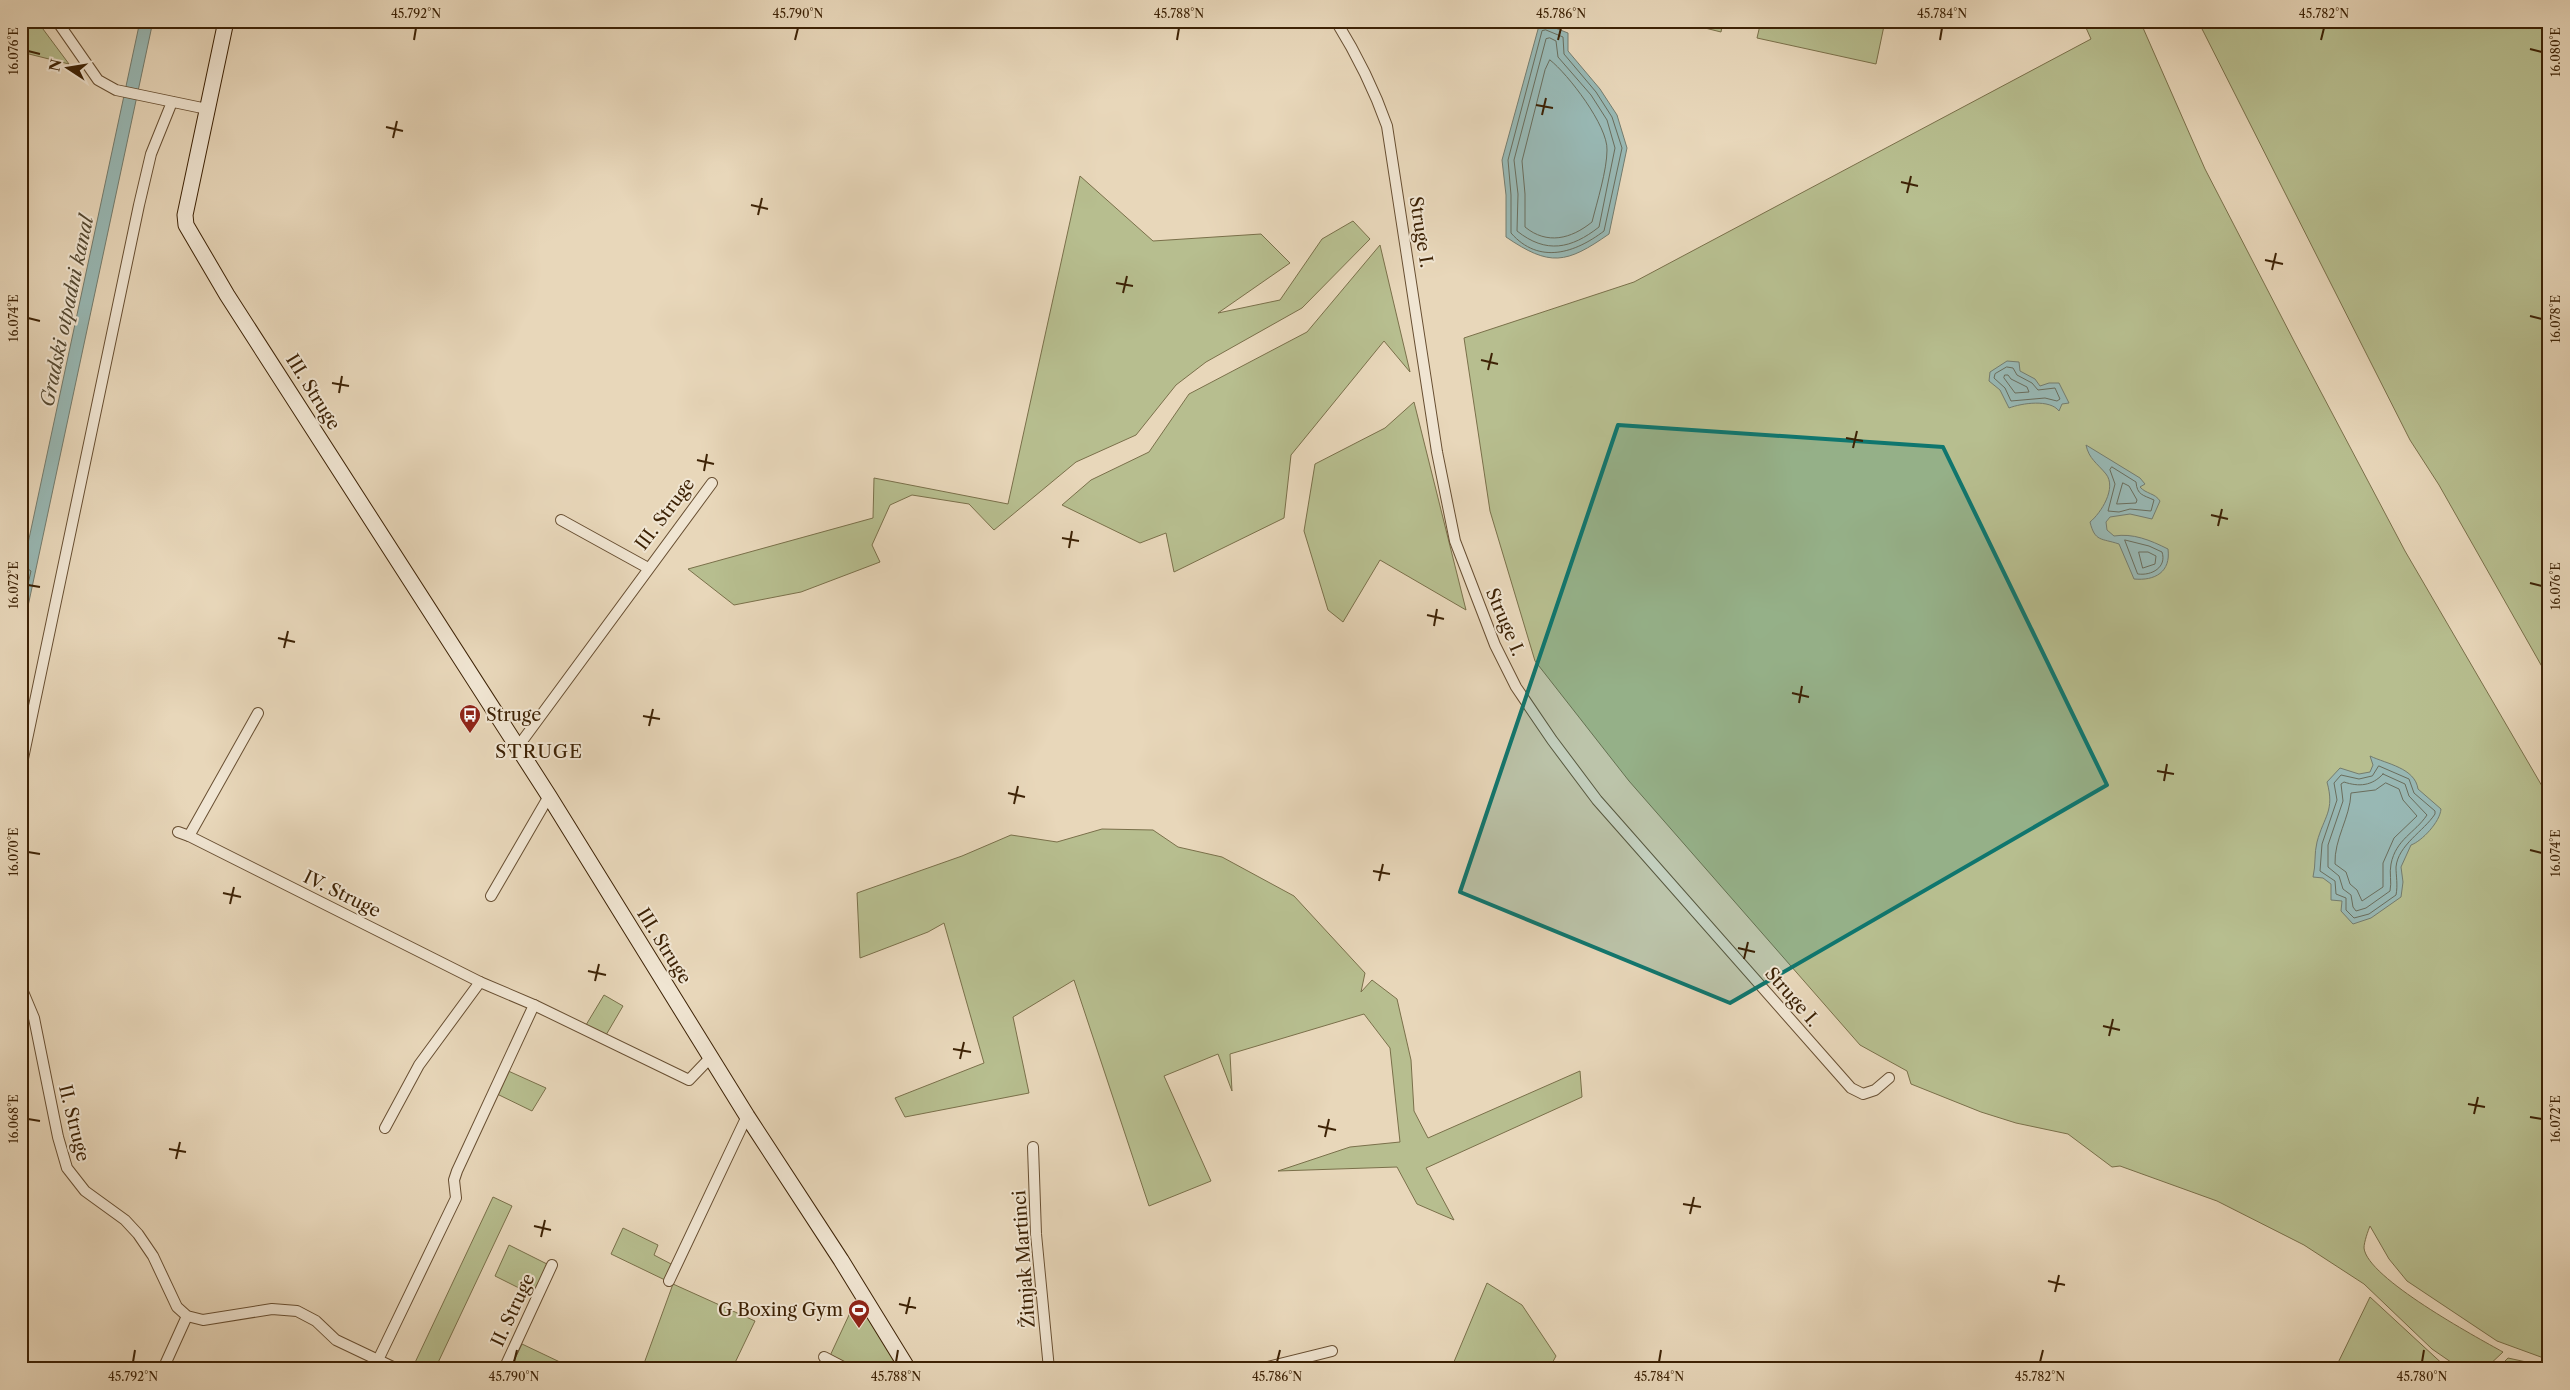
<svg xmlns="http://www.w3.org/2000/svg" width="2570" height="1390" font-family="'Libre Caslon Text',serif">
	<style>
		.green { fill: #b7be8f; stroke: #7a704a }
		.water { fill: #98b8b4; stroke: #747c6e }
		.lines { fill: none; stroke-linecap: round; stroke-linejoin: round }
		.shore { stroke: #6a6d5c; stroke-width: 1 }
		.street-casing { stroke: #684f32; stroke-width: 12 }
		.secondary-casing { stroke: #3d2205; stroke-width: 17 }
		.street { stroke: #f0e5d2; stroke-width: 10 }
		.secondary { stroke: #f0e5d2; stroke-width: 15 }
		.marked { fill: #0f766e; fill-opacity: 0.2; stroke: #0f766e; stroke-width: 4; stroke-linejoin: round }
		.ticks { fill: none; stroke: #3d2205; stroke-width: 2 }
		.labels { text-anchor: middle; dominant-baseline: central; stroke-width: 4; stroke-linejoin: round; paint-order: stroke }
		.street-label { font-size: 18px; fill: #3d2205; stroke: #f0e5d2 }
		.poi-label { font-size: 18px; fill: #3d2205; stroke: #f0e5d2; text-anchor: start }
		.water-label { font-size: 19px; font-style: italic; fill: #544831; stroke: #f0e5d2 }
		.neighbourhood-label { font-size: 19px; letter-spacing: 1px; fill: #3d2205; stroke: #f0e5d2 }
		.neatline { fill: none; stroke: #3d2205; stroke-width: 2 }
		.ticks-label { font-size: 12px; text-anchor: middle; fill: #3d2205 }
	</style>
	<rect width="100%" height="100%" fill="#e8d7ba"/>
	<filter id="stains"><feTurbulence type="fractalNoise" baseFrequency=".004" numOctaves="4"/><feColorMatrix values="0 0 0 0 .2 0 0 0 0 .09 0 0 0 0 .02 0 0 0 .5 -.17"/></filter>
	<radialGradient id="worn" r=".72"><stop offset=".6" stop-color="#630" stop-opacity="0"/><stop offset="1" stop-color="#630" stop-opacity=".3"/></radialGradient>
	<g class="green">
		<polygon points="21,21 37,21 69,64 21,52"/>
		<polygon points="1677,21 1723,21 1721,32"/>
		<polygon points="1761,21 1885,21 1876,64 1757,38"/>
		<path d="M2083 21H2140L2205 169 2295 343 2405 551 2549 798V1360L2497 1341 2407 1281 2389 1259 2370 1226C2368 1231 2364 1242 2364 1248 2367 1278 2476 1337 2503 1352L2485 1369H2461L2432 1349 2364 1284 2304 1245 2217 1201 2120 1166 2112 1167 2068 1134 2016 1123 1981 1112 1911 1084 1907 1071 1860 1045 1629 781 1535 661 1490 511 1464 338 1634 282 2091 39Z"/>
		<polygon points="2198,21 2549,21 2549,679 2439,485 2410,440"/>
		<polygon points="1080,176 1153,241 1261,234 1290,263 1218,313 1280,300 1322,239 1353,221 1370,239 1302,308 1206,362 1176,385 1136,435 1076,462 994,530 969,504 912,495 890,505 872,545 880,562 801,592 734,605 688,569 873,518 874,478 1008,504"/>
		<polygon points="1380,245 1410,372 1384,341 1291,455 1284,518 1174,572 1166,533 1140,543 1062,505 1091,480 1149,452 1189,394 1307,332"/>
		<polygon points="1414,402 1466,610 1380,560 1343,622 1328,610 1304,531 1315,464 1385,428"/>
		<polygon points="1102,829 1153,830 1178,847 1222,857 1294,896 1365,973 1361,992 1372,980 1397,999 1411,1060 1414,1111 1428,1138 1580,1071 1582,1097 1426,1168 1454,1220 1417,1204 1397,1167 1278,1171 1350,1147 1400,1142 1390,1048 1364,1014 1230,1054 1232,1091 1218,1054 1164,1076 1211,1181 1149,1206 1074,980 1013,1017 1029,1093 905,1117 895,1098 984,1063 944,923 928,932 860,958 857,893 962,856 1011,835 1057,842"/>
		<polygon points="604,995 623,1006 606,1035 586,1025"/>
		<polygon points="506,1070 546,1088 532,1111 495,1093"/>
		<polygon points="493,1197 512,1206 435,1369 412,1369"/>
		<polygon points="623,1228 658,1245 654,1255 673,1265 665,1280 611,1254"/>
		<polygon points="509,1245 547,1264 533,1295 495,1276"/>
		<polygon points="1487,1283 1522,1305 1556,1356 1549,1369 1451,1369"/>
		<polygon points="673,1284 755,1321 732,1369 642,1369"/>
		<polygon points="2370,1297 2448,1369 2335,1369"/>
		<polygon points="856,1300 900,1369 850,1369 829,1358"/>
		<polygon points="522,1344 562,1363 559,1369 510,1369"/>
		<polygon points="2508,1358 2549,1367 2549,1369 2497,1369"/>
	</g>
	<g class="water">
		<polygon points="140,21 153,21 21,639 21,576"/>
		<path d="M1540 22 1568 33V51L1600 89 1617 115 1627 148 1609 234C1566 264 1550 267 1506 237V195L1502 160Z"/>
		<path d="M2007 361 2019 362 2020 371 2035 379 2040 386 2049 383H2059L2069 403 2062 404 2059 411C2050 399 2022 403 2009 408L2000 390 1989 381 1990 372Z"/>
		<path d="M2086 445 2140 478 2145 484 2140 487C2146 494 2155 493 2160 501L2152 519 2130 514 2110 517 2106 522 2107 530 2114 536C2133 533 2150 540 2168 549 2171 572 2155 581 2134 579L2119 544C2101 538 2095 542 2090 522 2101 513 2117 488 2106 474 2097 463 2089 459 2086 445Z"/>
		<path d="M2370 756C2387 764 2415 768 2418 789L2441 809C2440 822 2422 841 2411 845L2401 867 2403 882 2401 897 2371 918 2353 924 2341 911 2342 901 2331 900V884L2323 878 2313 877C2316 865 2314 853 2317 842 2324 816 2335 811 2327 782L2340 768 2359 774 2370 772 2373 765Z"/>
	</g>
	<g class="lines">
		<g class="shore">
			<path d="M1546 30 1563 37 1564 54 1596 92 1612 117 1622 148 1604 231C1575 253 1539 265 1511 233V195L1508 160 1542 31Z"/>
			<path d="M1550 38 1556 41 1558 57 1591 95 1607 120 1615 148 1599 227C1571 249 1546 254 1517 231L1518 194 1514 160 1546 39Z"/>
			<path d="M1550 60C1568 74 1608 126 1607 150 1607 170 1597 202 1592 222 1571 239 1547 245 1525 227V194L1522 161 1545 70Z"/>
			<polygon points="2007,367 2013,368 2017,375 2032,383 2038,390 2055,388 2060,399 2057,401 2045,398 2011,401 2005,388 1994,378 1995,374"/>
			<polygon points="2005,375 2008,375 2011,379 2027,387 2029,392 2015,393 2004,378"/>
			<path d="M2112 467 2136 482C2137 495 2143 495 2154 500L2151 511 2130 509 2119 512 2108 511 2115 484 2110 470Z"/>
			<polygon points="2123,483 2129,486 2137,500 2136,503 2117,504"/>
			<path d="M2125 540 2149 546 2162 552C2167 567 2152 576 2138 574Z"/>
			<polygon points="2139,552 2148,552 2156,556 2155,564 2143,568"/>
			<polyline points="21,571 28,569 31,571 21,615"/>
			<path d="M2379 766 2409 779 2414 793 2435 811V814C2424 831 2398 845 2396 867 2396 876 2398 885 2396 895L2369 914 2354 918 2346 910V898L2336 894 2335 881 2320 871 2322 844 2337 800 2334 783 2341 775 2359 779 2372 776Z"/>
			<path d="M2383 774 2405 784 2409 796 2427 815C2415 833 2396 839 2391 864 2389 873 2392 882 2390 891L2366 908 2356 911 2353 907 2351 895 2343 889 2339 876 2328 867V845L2343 801 2341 784 2344 782C2359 787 2372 786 2383 774Z"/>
			<path d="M2386 783 2399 789 2403 800 2417 816 2394 838 2383 863V887L2362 901 2357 890 2350 884 2346 872 2335 864C2334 839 2350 818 2351 793L2375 790Z"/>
		</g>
		<g class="street-casing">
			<g id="street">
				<polyline points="57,21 98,80 116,90 207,109"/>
				<path d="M1336 21C1357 55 1374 89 1387 126L1437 452 1455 541 1495 645 1516 687 1552 740 1597 800 1851 1088 1863 1094 1875 1090 1889 1078"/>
				<polyline points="561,520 648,568"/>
				<polyline points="517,748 712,483"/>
				<polyline points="21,768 139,205 151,154 172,102"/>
				<polyline points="178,832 189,836 480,982 534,1005 689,1080 711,1057"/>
				<polyline points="189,836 258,713"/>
				<polyline points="491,896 549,796"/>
				<polyline points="21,987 34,1018 58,1137 67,1168 85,1191 125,1220 138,1234 153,1256 177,1307 187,1316 203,1320 272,1309 297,1311 316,1321 336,1340 397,1369"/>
				<polyline points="385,1128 419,1065 480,982"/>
				<polyline points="1033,1147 1036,1234 1049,1369"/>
				<polyline points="669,1281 747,1116"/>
				<polyline points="824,1357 847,1369"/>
				<polyline points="378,1360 456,1198 454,1180 457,1171 534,1005"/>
				<polyline points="163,1369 187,1316"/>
				<polyline points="504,1369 552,1265"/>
				<polyline points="1260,1369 1332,1351"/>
			</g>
		</g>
		<g class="secondary-casing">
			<polyline id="secondary" points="226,21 185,215 186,225 227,295 549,796 747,1116 841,1260 908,1369"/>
		</g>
		<use href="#street" class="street"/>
		<use href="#secondary" class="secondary"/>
	</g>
	<path class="marked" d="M1618 425 1943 447 2107 785 1730 1003 1460 892Z"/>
	<path class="ticks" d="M414 40 416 28M795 40 798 28M1177 40 1179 28M1558 40 1561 28M1940 40 1942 28M2321 40 2324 28M2530 49 2542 52M28 51 40 54M1536 105 1553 108M1542 115 1546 98M386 127 403 131M393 138 397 121M1901 182 1918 186M1907 193 1911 176M751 205 768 209M758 215 762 198M2265 260 2283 264M2272 270 2276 253M1116 283 1133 286M1123 293 1127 276M2530 316 2542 319M28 318 40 321M1481 360 1498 364M1488 370 1492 353M332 383 349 386M339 393 342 376M1846 438 1863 441M1853 448 1857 431M697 460 714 464M704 471 707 454M2211 515 2228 519M2218 526 2222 509M1062 538 1079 541M1069 548 1072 531M2530 583 2542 586M28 585 40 587M1427 615 1444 619M1434 626 1437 609M278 638 295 642M284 648 288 631M1792 693 1809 697M1799 703 1802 686M643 716 660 719M649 726 653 709M2157 771 2174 774M2164 781 2167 764M1008 793 1025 797M1014 804 1018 786M2530 850 2542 853M28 852 40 854M1373 871 1390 874M1379 881 1383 864M223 893 241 897M230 904 234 887M1738 948 1755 952M1744 959 1748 942M588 971 606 975M595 981 599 964M2103 1026 2120 1030M2109 1036 2113 1019M953 1049 971 1052M960 1059 964 1042M2468 1104 2485 1107M2474 1114 2478 1097M2530 1117 2542 1119M28 1119 40 1121M1318 1126 1336 1130M1325 1137 1329 1119M169 1149 186 1152M176 1159 180 1142M1683 1204 1701 1207M1690 1214 1694 1197M534 1226 551 1230M541 1237 545 1220M2048 1281 2065 1285M2055 1292 2059 1275M899 1304 916 1308M906 1314 910 1297M133 1362 135 1350M514 1362 517 1350M896 1362 898 1350M1277 1362 1280 1350M1659 1362 1661 1350M2040 1362 2043 1350M2422 1362 2424 1350"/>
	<defs>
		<g id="bus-pin" transform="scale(1.125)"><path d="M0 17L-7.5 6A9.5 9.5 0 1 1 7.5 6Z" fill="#8f2418" stroke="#f0e5d2"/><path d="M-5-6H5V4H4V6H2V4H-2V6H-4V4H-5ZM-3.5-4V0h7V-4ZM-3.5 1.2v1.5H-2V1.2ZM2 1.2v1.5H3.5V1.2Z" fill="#fff"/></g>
		<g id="stadium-pin" transform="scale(1.125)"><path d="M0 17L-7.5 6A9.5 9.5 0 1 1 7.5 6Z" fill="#8f2418" stroke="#f0e5d2"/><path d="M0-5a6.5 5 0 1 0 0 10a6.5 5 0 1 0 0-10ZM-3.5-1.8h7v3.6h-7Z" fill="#fff"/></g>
	</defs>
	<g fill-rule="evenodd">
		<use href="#bus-pin" x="470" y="715"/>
		<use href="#stadium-pin" x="859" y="1310"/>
	</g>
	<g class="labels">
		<g class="street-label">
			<text transform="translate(1421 232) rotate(81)">Struge I.</text>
			<text transform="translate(313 392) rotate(58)">III. Struge</text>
			<text transform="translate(665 514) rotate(-53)">III. Struge</text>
			<text transform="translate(1505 622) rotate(67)">Struge I.</text>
			<text transform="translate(342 894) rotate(26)">IV. Struge</text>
			<text transform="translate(664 946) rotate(58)">III. Struge</text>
			<text transform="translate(1792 997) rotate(49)">Struge I.</text>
			<text transform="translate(74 1123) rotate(76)">II. Struge</text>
			<text transform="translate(1024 1259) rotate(-94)">Žitnjak Martinci</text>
			<text transform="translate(513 1310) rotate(-65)">II. Struge</text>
		</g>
		<g class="poi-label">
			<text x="486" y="715">Struge</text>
			<text x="843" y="1310" text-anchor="end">G Boxing Gym</text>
		</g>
		<g class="water-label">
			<text transform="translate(67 311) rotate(-78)">Gradski otpadni kanal</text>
		</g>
		<g class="neighbourhood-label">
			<text x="539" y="751">STRUGE</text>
		</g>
	</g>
	<rect width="2570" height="1390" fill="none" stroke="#e8d7ba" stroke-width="55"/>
	<g transform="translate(68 68) rotate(282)" stroke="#f0e5d2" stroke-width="4" paint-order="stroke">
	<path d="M0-4L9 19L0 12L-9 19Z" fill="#3d2205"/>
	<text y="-8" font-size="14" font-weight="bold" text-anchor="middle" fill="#3d2205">N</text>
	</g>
	<rect x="28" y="28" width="2514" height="1334" class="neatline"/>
	<g class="ticks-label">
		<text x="416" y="18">45.792°N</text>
		<text x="798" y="18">45.790°N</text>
		<text x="1179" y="18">45.788°N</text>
		<text x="1561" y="18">45.786°N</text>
		<text x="1942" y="18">45.784°N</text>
		<text x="2324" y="18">45.782°N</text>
		<text transform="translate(14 51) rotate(-90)" y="4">16.076°E</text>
		<text transform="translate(2556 52) rotate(-90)" y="4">16.080°E</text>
		<text transform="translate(14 318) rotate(-90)" y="4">16.074°E</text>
		<text transform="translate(2556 319) rotate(-90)" y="4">16.078°E</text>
		<text transform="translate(14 585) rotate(-90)" y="4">16.072°E</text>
		<text transform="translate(2556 586) rotate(-90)" y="4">16.076°E</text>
		<text transform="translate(14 852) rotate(-90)" y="4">16.070°E</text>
		<text transform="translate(2556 853) rotate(-90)" y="4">16.074°E</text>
		<text transform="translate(14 1119) rotate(-90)" y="4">16.068°E</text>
		<text transform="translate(2556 1119) rotate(-90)" y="4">16.072°E</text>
		<text x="133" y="1381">45.792°N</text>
		<text x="514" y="1381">45.790°N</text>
		<text x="896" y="1381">45.788°N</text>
		<text x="1277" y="1381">45.786°N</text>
		<text x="1659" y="1381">45.784°N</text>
		<text x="2040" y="1381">45.782°N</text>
		<text x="2422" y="1381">45.780°N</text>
	</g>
	<rect width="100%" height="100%" filter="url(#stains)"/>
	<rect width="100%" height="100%" fill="url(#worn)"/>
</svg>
